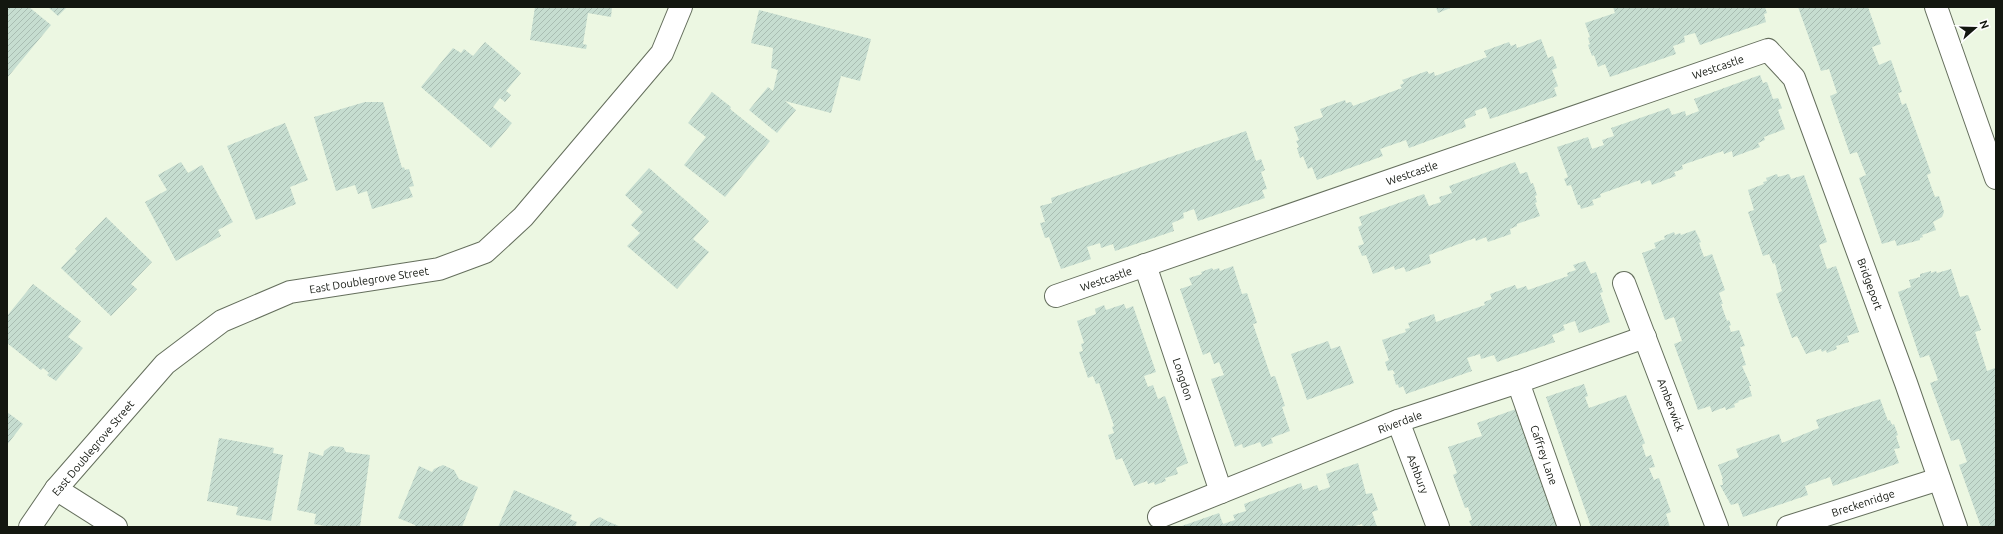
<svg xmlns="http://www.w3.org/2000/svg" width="2003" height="534" font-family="Ubuntu,sans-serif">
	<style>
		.building { fill: url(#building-hatch) }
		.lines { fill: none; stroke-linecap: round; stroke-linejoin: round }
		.minor-casing { stroke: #656f5d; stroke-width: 24 }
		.tertiary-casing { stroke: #656f5d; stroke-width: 24 }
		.minor { stroke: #fff; stroke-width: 22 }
		.tertiary { stroke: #fff; stroke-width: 22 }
		.labels { text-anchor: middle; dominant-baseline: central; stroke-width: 3; stroke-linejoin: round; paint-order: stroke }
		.street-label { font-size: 11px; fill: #131710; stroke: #fff }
	</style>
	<defs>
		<pattern id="building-hatch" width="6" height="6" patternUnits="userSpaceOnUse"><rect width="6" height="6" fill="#c6ddd0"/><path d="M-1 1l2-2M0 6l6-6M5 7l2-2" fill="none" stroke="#a9bdb2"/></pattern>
	</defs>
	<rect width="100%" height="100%" fill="#ecf7e2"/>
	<g class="building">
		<polygon points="7,7 29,7 51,25 7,78"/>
		<polygon points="48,7 67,7 58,16"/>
		<polygon points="535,7 612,7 611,17 588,13 583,44 587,45 586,49 530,40"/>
		<polygon points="1436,7 1453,7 1438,13"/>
		<polygon points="1613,7 1765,7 1767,13 1764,14 1766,22 1700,45 1695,33 1684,36 1685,42 1673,46 1676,54 1610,77 1605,64 1598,67 1594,55 1592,56 1588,45 1590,44 1588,38 1590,37 1585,23 1615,13"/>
		<polygon points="1798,7 1868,7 1881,44 1872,47 1879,65 1891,60 1902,92 1898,93 1902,105 1906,103 1931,173 1927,175 1935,197 1939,196 1944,212 1942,217 1933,222 1936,230 1922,235 1923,237 1920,238 1920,240 1897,246 1895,240 1882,244 1859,178 1866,175 1857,152 1850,154 1830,96 1837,93 1829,69 1821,71"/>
		<polygon points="759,10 871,39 860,81 841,76 831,113 785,101 796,110 777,133 749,110 768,87 773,91 778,70 771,68 773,48 751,43"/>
		<polygon points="1541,39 1548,58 1553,56 1557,68 1552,70 1558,86 1554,88 1557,96 1490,119 1486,107 1475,111 1476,115 1464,120 1466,127 1409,148 1406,140 1380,149 1383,156 1317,180 1312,167 1308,169 1303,156 1300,158 1297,148 1299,147 1296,141 1299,140 1294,127 1323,117 1320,109 1345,100 1346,103 1351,102 1353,106 1402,88 1400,85 1404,83 1402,80 1427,71 1429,74 1434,72 1435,76 1487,57 1484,51 1509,42 1511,46 1516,44 1517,48"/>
		<polygon points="485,42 521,73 506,91 511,95 505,102 500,98 493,107 512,123 491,148 421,87 453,48 461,53 464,49 473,56"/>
		<polygon points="1760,75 1763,83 1767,82 1773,99 1778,98 1782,108 1778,110 1785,129 1764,137 1765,140 1758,143 1760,147 1733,157 1732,151 1724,154 1723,151 1682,165 1683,169 1674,172 1676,176 1652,185 1650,180 1641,184 1640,180 1600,194 1601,197 1592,200 1594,205 1581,209 1580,205 1578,205 1571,185 1567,186 1564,179 1568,177 1557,147 1588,137 1592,149 1604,145 1602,140 1614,136 1611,128 1669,108 1672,115 1685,111 1686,116 1699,111 1694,99"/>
		<polygon points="712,92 731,107 730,109 770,141 725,197 684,165 706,137 688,123"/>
		<polygon points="365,102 383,102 402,168 404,167 405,170 409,169 414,186 409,187 413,197 372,209 367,191 358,194 355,185 336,191 314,117"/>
		<polygon points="285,123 308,180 290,187 296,204 256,220 227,146"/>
		<polygon points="1246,131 1256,161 1261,159 1265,170 1261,172 1267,189 1262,190 1265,198 1198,221 1194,209 1183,213 1184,218 1172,223 1174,231 1115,251 1113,244 1101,248 1100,243 1087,247 1091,259 1061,269 1049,237 1045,238 1040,223 1045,222 1040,206 1052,203 1051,198"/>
		<polygon points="181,162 188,173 202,165 233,222 218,230 221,236 176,261 145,202 167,190 158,175"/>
		<polygon points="1515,162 1520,174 1527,172 1531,184 1533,183 1537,195 1535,196 1537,202 1535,203 1540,216 1517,224 1517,226 1510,229 1511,234 1488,242 1486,237 1476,241 1475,238 1429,255 1431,263 1406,272 1404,267 1395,270 1394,266 1373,274 1366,255 1362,256 1358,246 1364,244 1358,227 1362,225 1359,217 1424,194 1429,206 1441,202 1439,197 1452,193 1449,186"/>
		<polygon points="649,168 709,221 693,239 709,252 677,289 627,246 640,233 631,225 643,212 625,195"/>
		<polygon points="1777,174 1778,177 1789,174 1791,179 1804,175 1827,242 1819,245 1827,269 1836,266 1859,332 1847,336 1849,342 1836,346 1837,349 1827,353 1826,350 1822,352 1821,349 1806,354 1797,336 1792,338 1776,294 1782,291 1775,263 1773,264 1769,254 1763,256 1748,212 1754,210 1748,190 1764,184 1763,182 1767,181 1766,178"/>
		<polygon points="106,217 152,262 131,284 137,289 111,316 61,268 77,251 75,249"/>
		<polygon points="1695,230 1701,242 1699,243 1704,257 1712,254 1725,290 1719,293 1723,304 1721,304 1727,321 1729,320 1731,325 1729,326 1731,332 1739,330 1745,346 1740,347 1746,365 1742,366 1751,386 1749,386 1752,396 1738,401 1739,402 1734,404 1735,407 1726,410 1725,407 1712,412 1710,406 1698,410 1674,344 1682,341 1674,317 1665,320 1642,253 1656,248 1654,243 1665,239 1664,236 1674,232 1675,235 1680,233 1681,235"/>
		<polygon points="1585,261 1591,274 1596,272 1603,292 1600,293 1610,322 1579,333 1575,321 1563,325 1565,330 1552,335 1555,342 1497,362 1494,355 1481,359 1480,354 1467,358 1472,371 1406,394 1403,386 1399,388 1398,384 1396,385 1393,374 1395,374 1393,370 1388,371 1385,362 1389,360 1382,340 1406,332 1405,329 1410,328 1408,323 1434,314 1436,322 1485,305 1484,302 1492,299 1490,294 1515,285 1517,289 1526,286 1528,290 1568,276 1567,273 1576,270 1573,265"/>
		<polygon points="1233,266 1242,294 1247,293 1257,323 1253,324 1271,377 1275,376 1285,406 1282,407 1290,431 1271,438 1273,443 1262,447 1260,442 1243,448 1242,444 1235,447 1211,379 1224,375 1219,362 1214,364 1210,352 1203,355 1180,289 1192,285 1189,278 1202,274 1201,272 1212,268 1213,270 1219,268 1220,271"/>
		<polygon points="1951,269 1960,297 1968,295 1981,330 1975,332 1987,371 1995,368 1996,372 1996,527 1981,527 1959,465 1967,462 1959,439 1951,441 1930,383 1938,380 1929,355 1920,358 1898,292 1911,287 1909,280 1920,277 1920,274 1931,271 1931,273 1936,271 1937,273"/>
		<polygon points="33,284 81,321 68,337 83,348 56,381 47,375 49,373 43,368 41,370 7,343 7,316"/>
		<polygon points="1124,304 1126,309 1133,306 1156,372 1144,376 1148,387 1153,385 1158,399 1165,396 1188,463 1176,468 1178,474 1165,478 1166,481 1155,485 1154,482 1148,484 1147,481 1134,486 1122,458 1116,460 1108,435 1114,433 1112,427 1114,426 1099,383 1096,384 1093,376 1088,378 1079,352 1083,351 1081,344 1084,343 1077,321 1096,314 1095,309 1104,305 1106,310"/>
		<polygon points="1328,341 1331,349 1340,346 1354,383 1307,400 1291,354"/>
		<polygon points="1584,384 1588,396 1585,397 1589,408 1626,395 1645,443 1642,445 1646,457 1651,455 1655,467 1649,468 1654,480 1659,478 1671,512 1666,514 1670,527 1591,527 1546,397"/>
		<polygon points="1880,399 1888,421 1890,420 1892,425 1894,424 1898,435 1896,436 1900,448 1894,449 1899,463 1833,486 1830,477 1805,486 1808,495 1743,517 1738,503 1731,505 1720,485 1723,485 1722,479 1723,479 1718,465 1739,457 1736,449 1779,434 1782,443 1819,428 1816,420"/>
		<polygon points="1516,409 1558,527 1472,527 1469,521 1472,520 1468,507 1465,508 1453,475 1457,473 1448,447 1482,436 1477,423"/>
		<polygon points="7,412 23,424 7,445"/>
		<polygon points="219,438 274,448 273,453 283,455 271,521 236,515 238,507 207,501"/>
		<polygon points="331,446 343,447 346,452 370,455 360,527 330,527 314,524 316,514 297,510 309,452 323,456 324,451"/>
		<polygon points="1358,463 1366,494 1372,493 1378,510 1372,512 1377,527 1363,527 1362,524 1352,527 1179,527 1219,513 1223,524 1235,520 1233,515 1246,511 1244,504 1301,483 1303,490 1317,485 1319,491 1330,487 1326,474"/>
		<polygon points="443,465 454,470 459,479 478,487 462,527 415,527 415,525 398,518 419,466 432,472 434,469"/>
		<polygon points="514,490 572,515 570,519 577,522 575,527 498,527"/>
		<polygon points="600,517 607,521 621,527 589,527 591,522"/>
	</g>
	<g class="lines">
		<g class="minor-casing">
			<g id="minor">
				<polyline points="1145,265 1221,492"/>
				<polyline points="1624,283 1717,527"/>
				<polyline points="1056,296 1768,50 1794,78 1906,383 1956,527"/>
				<polyline points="1518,382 1569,527"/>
				<polyline points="1398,421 1438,527"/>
				<polyline points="56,489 116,527"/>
				<polyline points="1159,517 1398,421 1518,382 1645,337"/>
				<polyline points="30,527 56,489 165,364 222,321 290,292 439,269 485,252 523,217 662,53 681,7"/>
				<polyline points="1788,527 1939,479"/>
			</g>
		</g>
		<g class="tertiary-casing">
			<polyline id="tertiary" points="1936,7 1996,178"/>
		</g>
		<use href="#minor" class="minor"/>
		<use href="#tertiary" class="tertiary"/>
	</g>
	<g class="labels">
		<g class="street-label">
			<text transform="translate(1718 67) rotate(-19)">Westcastle</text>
			<text transform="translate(1412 173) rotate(-19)">Westcastle</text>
			<text transform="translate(1106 279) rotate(-19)">Westcastle</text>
			<text transform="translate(369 280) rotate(-9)">East Doublegrove Street</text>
			<text transform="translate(1870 284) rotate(70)">Bridgeport</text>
			<text transform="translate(1183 379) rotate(72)">Longdon</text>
			<text transform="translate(1671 405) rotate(69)">Amberwick</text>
			<text transform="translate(1400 422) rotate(-20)">Riverdale</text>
			<text transform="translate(93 448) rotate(-50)">East Doublegrove Street</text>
			<text transform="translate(1544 455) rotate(71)">Caffrey Lane</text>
			<text transform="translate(1418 474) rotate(69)">Ashbury</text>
			<text transform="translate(1863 503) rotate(-18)">Breckenridge</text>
		</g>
	</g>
	<rect width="2003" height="534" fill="none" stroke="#131710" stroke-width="16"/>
	<g transform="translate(1975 28) rotate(70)" stroke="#ffffff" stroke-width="3" paint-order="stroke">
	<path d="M0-3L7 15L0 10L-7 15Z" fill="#131710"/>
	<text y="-6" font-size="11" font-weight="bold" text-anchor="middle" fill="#131710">N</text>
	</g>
</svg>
